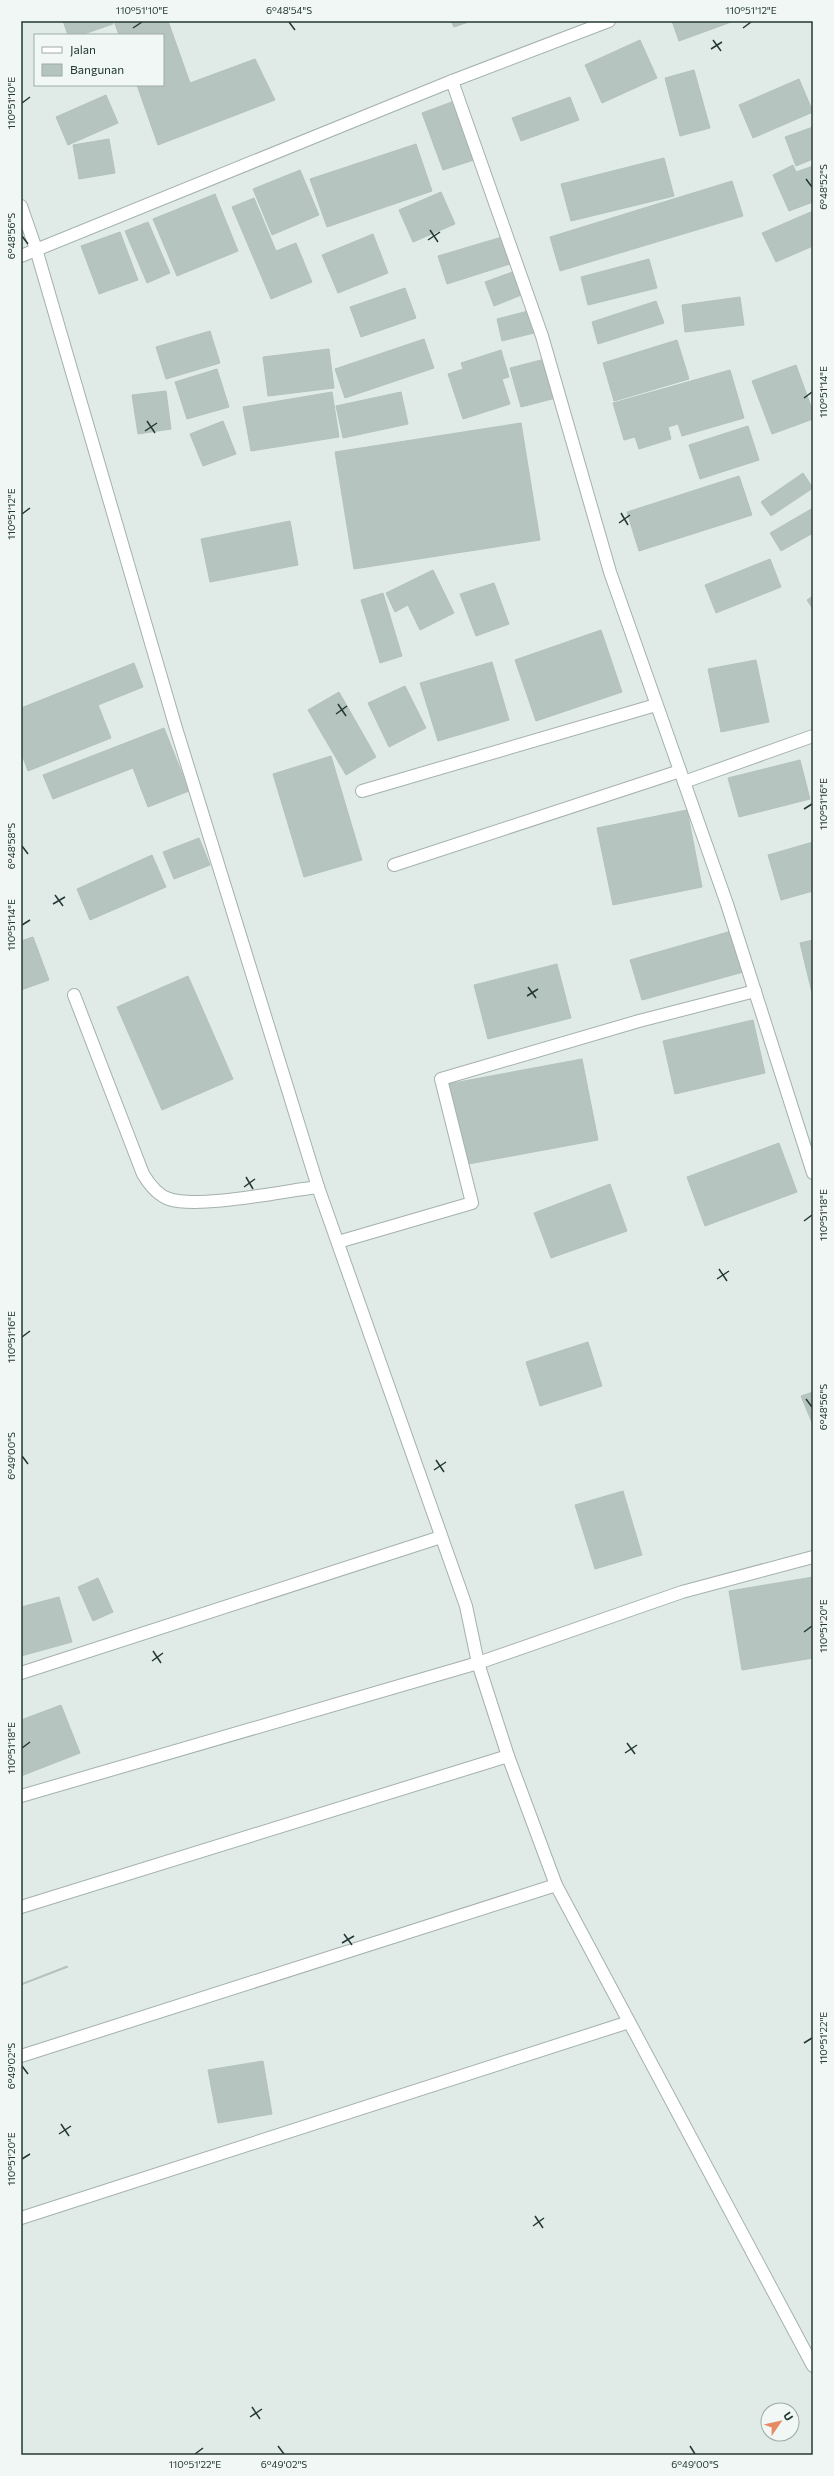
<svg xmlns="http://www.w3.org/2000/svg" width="834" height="2476" font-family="Commissioner,sans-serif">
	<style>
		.building { fill: #b6c4bf; stroke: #b3c2bd }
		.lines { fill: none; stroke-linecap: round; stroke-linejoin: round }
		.minor-casing { stroke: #a4b1ad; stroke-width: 14 }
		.tertiary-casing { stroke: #a4b1ad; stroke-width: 14 }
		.minor { stroke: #fff; stroke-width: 12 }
		.tertiary { stroke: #fff; stroke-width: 12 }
		.ticks { fill: none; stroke: #233834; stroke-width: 1.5 }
		.neatline { fill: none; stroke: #233834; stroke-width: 1.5 }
		.ticks-label { font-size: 10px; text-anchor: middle; fill: #233834 }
	</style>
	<rect width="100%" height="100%" fill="#e0eae6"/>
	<g class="building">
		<polygon points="63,21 112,21 113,24 81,35 68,35"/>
		<polygon points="114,21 168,21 190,83 255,59 275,100 158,145 137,85 163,85 163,35 119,35"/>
		<polygon points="451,21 471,21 454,27"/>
		<polygon points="672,21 734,21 679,41"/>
		<polygon points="640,40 657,78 602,103 585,65"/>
		<polygon points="694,70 710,128 680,136 665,78"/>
		<polygon points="799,79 813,112 753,138 739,105"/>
		<polygon points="106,95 118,123 68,145 56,117"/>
		<polygon points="570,97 579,120 521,141 512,118"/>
		<polygon points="457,100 477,159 443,170 422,113"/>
		<polygon points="813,127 813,159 796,166 785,137"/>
		<polygon points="109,139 115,173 79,179 73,145"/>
		<polygon points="416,144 432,191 327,227 310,179"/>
		<polygon points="664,158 674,196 571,221 561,184"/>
		<polygon points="793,165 796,172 813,166 813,202 789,211 773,175"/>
		<polygon points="300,170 319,215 272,235 253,189"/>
		<polygon points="732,181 743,216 560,271 550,237"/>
		<polygon points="441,192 455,224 413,242 399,210"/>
		<polygon points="215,194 238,251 177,276 153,219"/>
		<polygon points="254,198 276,251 296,243 312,282 271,299 232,207"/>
		<polygon points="813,211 813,246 776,262 762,233"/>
		<polygon points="148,222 170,273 147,283 125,231"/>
		<polygon points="120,232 138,280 99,294 81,246"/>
		<polygon points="373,234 388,273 338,293 322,255"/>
		<polygon points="502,237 510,264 447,284 438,256"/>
		<polygon points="649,259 657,288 588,305 581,277"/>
		<polygon points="515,271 524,294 494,306 485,282"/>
		<polygon points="405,288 416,318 361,337 350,307"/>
		<polygon points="740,297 744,325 685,332 682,305"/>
		<polygon points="656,301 664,323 598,344 592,322"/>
		<polygon points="528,311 534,333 502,341 497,319"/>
		<polygon points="210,331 220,363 166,379 156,347"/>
		<polygon points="424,339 434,368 345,398 335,369"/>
		<polygon points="677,340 689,379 614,401 603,363"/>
		<polygon points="329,349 334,388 268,396 263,357"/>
		<polygon points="501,350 509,377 502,379 510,404 463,419 448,374 463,369 461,363"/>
		<polygon points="545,359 556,398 521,407 510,368"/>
		<polygon points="796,365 813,412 813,419 772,434 752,381"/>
		<polygon points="217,369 229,407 187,419 175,382"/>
		<polygon points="730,370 744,418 682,436 678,424 668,427 671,439 639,449 635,437 624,440 613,403"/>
		<polygon points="166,391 171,429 138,434 132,395"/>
		<polygon points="332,392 339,437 251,451 243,407"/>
		<polygon points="401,392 408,424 343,438 336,406"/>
		<polygon points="223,421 236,454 203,466 190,434"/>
		<polygon points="521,423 540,540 354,569 335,452"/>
		<polygon points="748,426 759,460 700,479 689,445"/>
		<polygon points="803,473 813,488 771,516 761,502"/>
		<polygon points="739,476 752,515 639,551 627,512"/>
		<polygon points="813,508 813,533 781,551 770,533"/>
		<polygon points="290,521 298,565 210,582 201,539"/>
		<polygon points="770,559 781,587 716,613 705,585"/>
		<polygon points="433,570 454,613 420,630 408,605 395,612 386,593"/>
		<polygon points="494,583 509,624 476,636 460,594"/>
		<polygon points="383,593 402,656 380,663 361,600"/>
		<polygon points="813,596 813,609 807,600"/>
		<polygon points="601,630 622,692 536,721 515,660"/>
		<polygon points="756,660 769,722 721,732 708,669"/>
		<polygon points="492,662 509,720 438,741 420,683"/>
		<polygon points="134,663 143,687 98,705 111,738 28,771 21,752 21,708"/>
		<polygon points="405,686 426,728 389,747 368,703"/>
		<polygon points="339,692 376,757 346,775 308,710"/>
		<polygon points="164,728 189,791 148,807 133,768 53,799 43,775"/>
		<polygon points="331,756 362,860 304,877 273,774"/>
		<polygon points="800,760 810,799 739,817 728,778"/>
		<polygon points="687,810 702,887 613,905 597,828"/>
		<polygon points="199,838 210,865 174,879 163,852"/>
		<polygon points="813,842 813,891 781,900 768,855"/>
		<polygon points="152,855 166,887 90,920 77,889"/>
		<polygon points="735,930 747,971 642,1000 630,960"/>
		<polygon points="33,937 49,980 21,990 21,941"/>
		<polygon points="813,940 813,997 800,943"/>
		<polygon points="557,964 571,1018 488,1039 474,985"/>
		<polygon points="188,976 233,1079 162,1110 117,1007"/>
		<polygon points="753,1020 765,1073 675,1094 663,1041"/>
		<polygon points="582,1059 598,1140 463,1165 448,1084"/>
		<polygon points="779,1143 797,1192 705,1226 687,1177"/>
		<polygon points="610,1184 627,1231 551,1258 534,1213"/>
		<polygon points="588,1342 602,1386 540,1406 526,1362"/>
		<polygon points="813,1392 813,1425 801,1396"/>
		<polygon points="623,1491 642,1555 595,1569 575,1505"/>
		<polygon points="813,1577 813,1658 742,1670 729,1591"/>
		<polygon points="98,1578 113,1612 93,1621 78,1587"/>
		<polygon points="59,1597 72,1642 21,1656 21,1607"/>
		<polygon points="61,1705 80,1753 21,1776 21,1720"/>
		<polygon points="67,1966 68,1967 21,1985 21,1984"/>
		<polygon points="263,2061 272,2114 218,2123 208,2070"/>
	</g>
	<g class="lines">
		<g class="minor-casing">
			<g id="minor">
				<polyline points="452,81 542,336 610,572 727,904 813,1173"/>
				<polyline points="21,206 36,249 175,725 318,1187 466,1606 478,1663 508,1756 556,1885 813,2366"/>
				<polyline points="684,782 813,736"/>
				<polyline points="362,791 656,705"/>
				<polyline points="394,865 680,771"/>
				<path d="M74 995 143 1174C149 1184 157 1195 169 1199 199 1209 283 1191 318 1187"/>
				<polyline points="338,1242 472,1203 441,1079 639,1021 755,991"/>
				<polyline points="21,1673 441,1537"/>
				<polyline points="21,1796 478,1663 682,1592 813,1557"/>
				<polyline points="21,1907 508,1756"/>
				<polyline points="21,2056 556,1885"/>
				<polyline points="21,2218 629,2022"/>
			</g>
		</g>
		<g class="tertiary-casing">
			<polyline id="tertiary" points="21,256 452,81 609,21"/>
		</g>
		<use href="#minor" class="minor"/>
		<use href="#tertiary" class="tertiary"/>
	</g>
	<path class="ticks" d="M289 22 295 30M133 28 142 22M743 28 751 22M713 40 721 51M711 49 722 42M22 103 30 97M806 179 812 187M430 230 438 242M22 236 28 244M428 240 440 232M804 398 812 392M147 421 155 433M145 431 157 423M621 513 628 525M22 514 30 508M619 523 630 515M338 704 346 716M336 714 347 706M804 809 812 804M22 846 28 854M55 895 63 906M53 904 65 897M22 925 30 920M528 987 536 998M527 996 538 989M246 1177 253 1189M244 1187 255 1179M804 1221 812 1215M719 1269 727 1281M717 1279 729 1271M22 1337 30 1331M806 1399 812 1407M22 1456 28 1464M436 1460 444 1472M434 1470 446 1462M804 1632 812 1626M153 1651 161 1663M152 1661 163 1653M627 1743 635 1754M22 1748 30 1742M625 1753 637 1745M344 1934 352 1945M342 1943 354 1936M804 2043 812 2038M22 2066 28 2074M61 2124 69 2136M59 2134 71 2126M22 2159 30 2154M535 2216 543 2228M533 2226 544 2218M252 2407 260 2419M250 2417 262 2409M278 2446 284 2454M690 2446 695 2454M195 2454 203 2448"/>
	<rect width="834" height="2476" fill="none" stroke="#f0f7f4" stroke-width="44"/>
	<rect x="34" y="34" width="130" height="52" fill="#f0f7f4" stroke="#9eaba7"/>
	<rect x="42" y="47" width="20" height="6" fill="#ffffff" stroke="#9eaba7"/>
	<text x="70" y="54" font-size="12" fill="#233834">Jalan</text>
	<rect x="42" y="64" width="20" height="12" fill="#b6c4bf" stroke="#9eaba7"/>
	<text x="70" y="74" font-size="12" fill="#233834">Bangunan</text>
	<g transform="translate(780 2422) rotate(56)"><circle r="19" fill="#f0f7f4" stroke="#9eaba7"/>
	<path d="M0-3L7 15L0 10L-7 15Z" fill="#e58a63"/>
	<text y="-6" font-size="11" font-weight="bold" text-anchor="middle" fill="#233834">U</text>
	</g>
	<rect x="22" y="22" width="790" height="2432" class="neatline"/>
	<g class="ticks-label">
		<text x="142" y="14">110°51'10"E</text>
		<text x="289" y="14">6°48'54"S</text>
		<text x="751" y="14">110°51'12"E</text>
		<text transform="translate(11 103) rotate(-90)" y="4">110°51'10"E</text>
		<text transform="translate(823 187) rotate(-90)" y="4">6°48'52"S</text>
		<text transform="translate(11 236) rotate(-90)" y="4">6°48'56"S</text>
		<text transform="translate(823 392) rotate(-90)" y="4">110°51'14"E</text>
		<text transform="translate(11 514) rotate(-90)" y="4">110°51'12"E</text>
		<text transform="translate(823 804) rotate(-90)" y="4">110°51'16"E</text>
		<text transform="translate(11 846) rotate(-90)" y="4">6°48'58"S</text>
		<text transform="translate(11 925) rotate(-90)" y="4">110°51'14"E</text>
		<text transform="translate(823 1215) rotate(-90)" y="4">110°51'18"E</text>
		<text transform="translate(11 1337) rotate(-90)" y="4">110°51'16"E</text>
		<text transform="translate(823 1407) rotate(-90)" y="4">6°48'56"S</text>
		<text transform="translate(11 1456) rotate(-90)" y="4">6°49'00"S</text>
		<text transform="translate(823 1626) rotate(-90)" y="4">110°51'20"E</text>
		<text transform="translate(11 1748) rotate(-90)" y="4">110°51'18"E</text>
		<text transform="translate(823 2038) rotate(-90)" y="4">110°51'22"E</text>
		<text transform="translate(11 2066) rotate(-90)" y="4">6°49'02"S</text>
		<text transform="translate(11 2159) rotate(-90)" y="4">110°51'20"E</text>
		<text x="195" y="2468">110°51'22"E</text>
		<text x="284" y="2468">6°49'02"S</text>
		<text x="695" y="2468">6°49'00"S</text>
	</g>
</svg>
